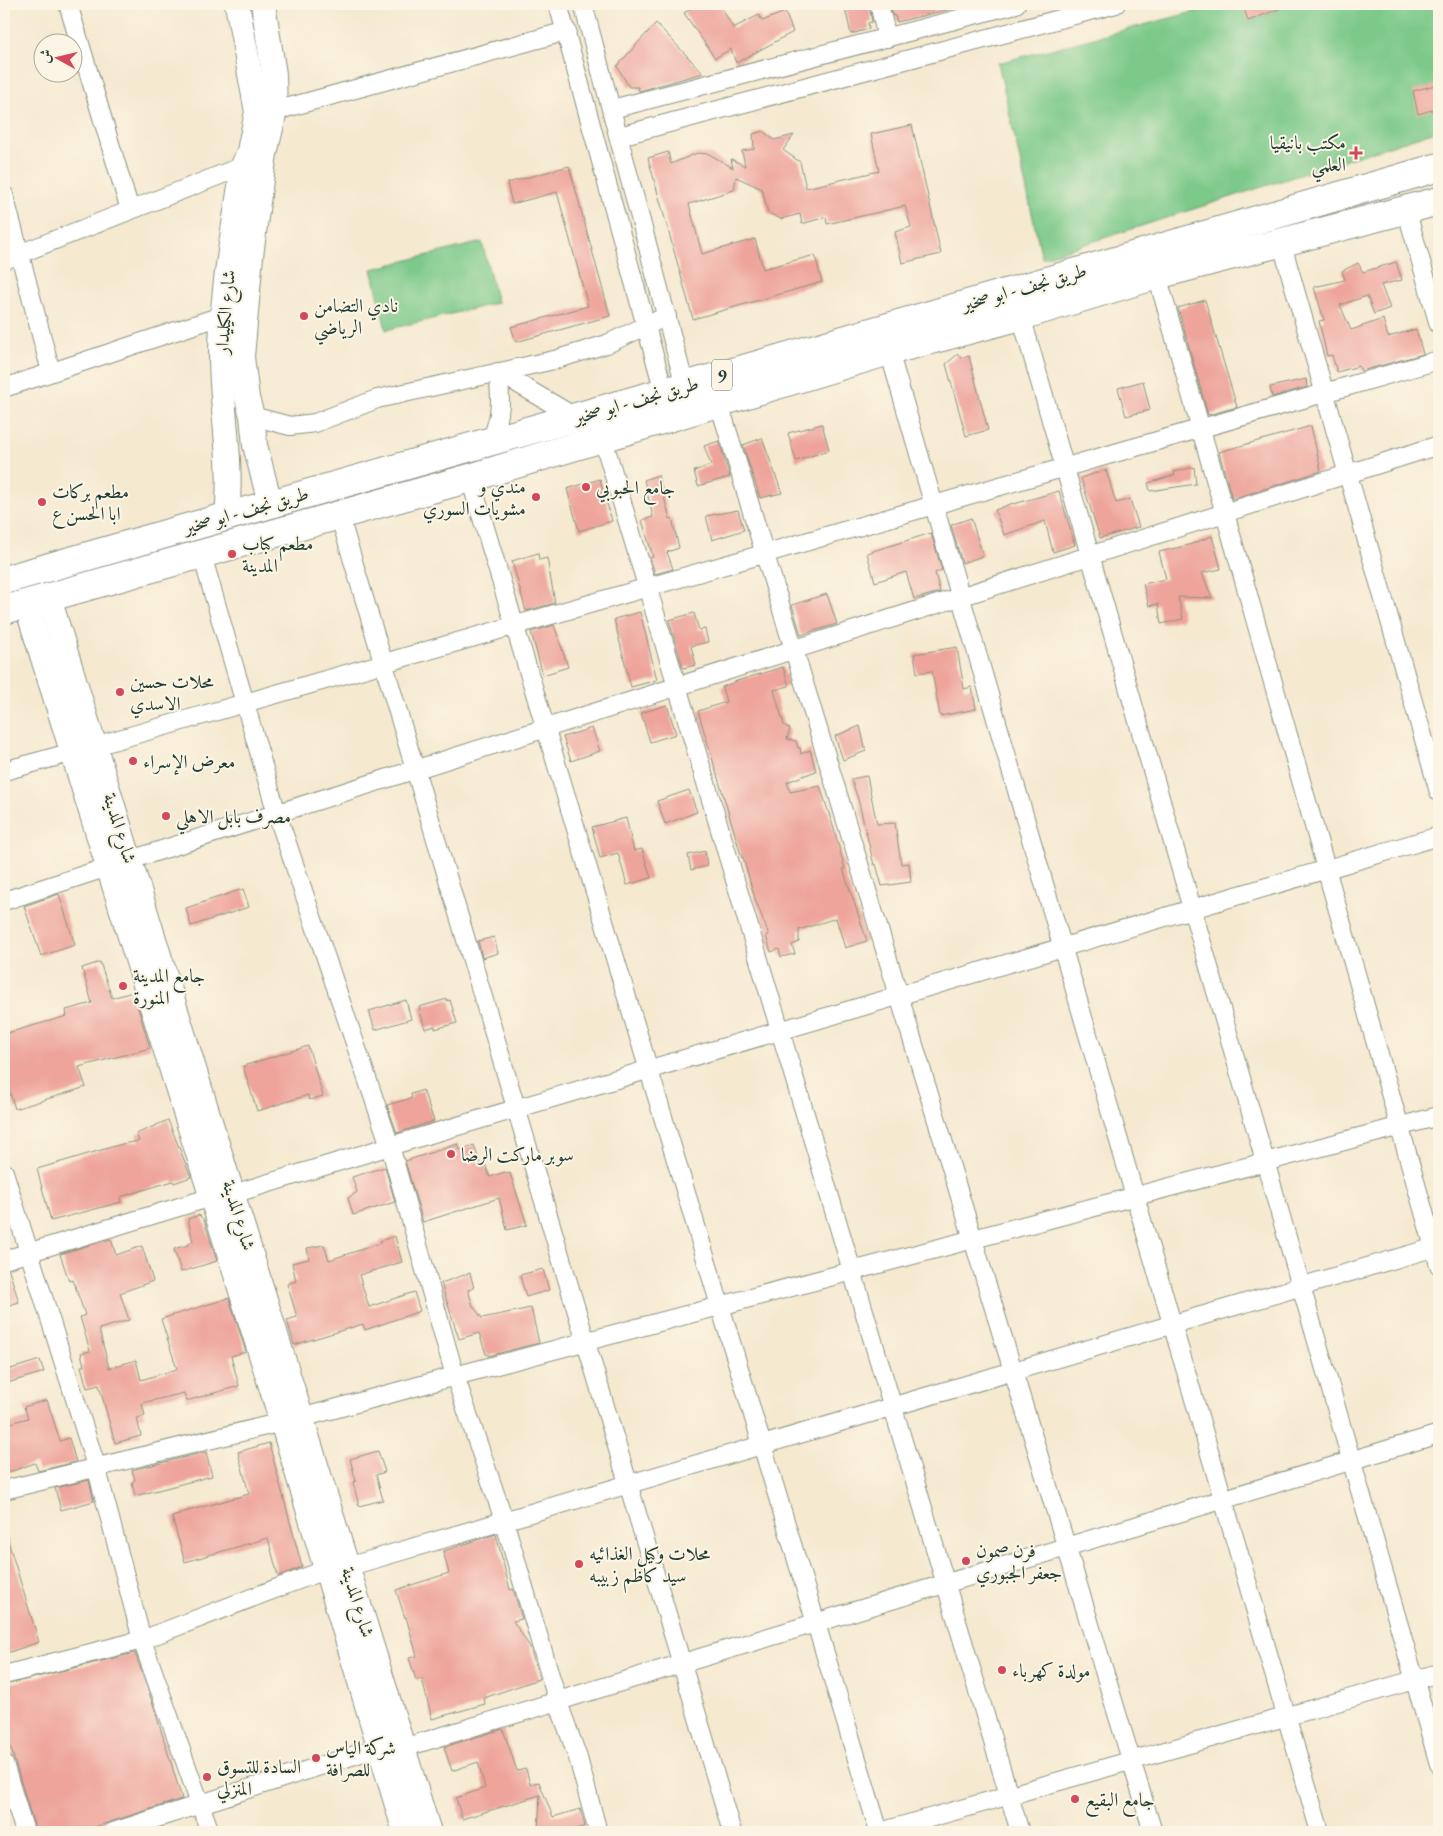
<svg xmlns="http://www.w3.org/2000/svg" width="1443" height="1836" font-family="'EB Garamond',Amiri,serif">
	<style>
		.green { fill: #7cc989; stroke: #4e835e }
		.building { fill: #eea49b }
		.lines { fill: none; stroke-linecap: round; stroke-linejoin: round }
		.minor-casing { stroke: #8a9382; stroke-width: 20 }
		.secondary-casing { stroke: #8a9382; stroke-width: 26 }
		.trunk-casing { stroke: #8a9382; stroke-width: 30 }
		.minor { stroke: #fff; stroke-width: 18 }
		.secondary { stroke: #fff; stroke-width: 24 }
		.trunk { stroke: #fff; stroke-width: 28 }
		.poi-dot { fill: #d1495b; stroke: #fcf5e5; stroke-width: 2 }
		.labels { text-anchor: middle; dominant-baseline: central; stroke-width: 4; stroke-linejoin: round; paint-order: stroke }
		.shield { fill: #fcf5e5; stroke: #617469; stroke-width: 1 }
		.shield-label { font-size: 18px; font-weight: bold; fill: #1f3d34 }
		.poi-label { font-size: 19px; fill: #1f3d34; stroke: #fcf5e5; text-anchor: start }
		.street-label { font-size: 19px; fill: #1f3d34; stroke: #fcf5e5 }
	</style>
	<rect width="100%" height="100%" fill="#fcf5e5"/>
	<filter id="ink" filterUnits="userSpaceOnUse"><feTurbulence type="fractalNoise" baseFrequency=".02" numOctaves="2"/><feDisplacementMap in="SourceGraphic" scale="10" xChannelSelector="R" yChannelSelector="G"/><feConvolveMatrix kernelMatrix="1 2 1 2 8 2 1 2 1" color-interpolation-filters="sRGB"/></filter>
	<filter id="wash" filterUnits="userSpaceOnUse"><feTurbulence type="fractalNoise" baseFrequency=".0096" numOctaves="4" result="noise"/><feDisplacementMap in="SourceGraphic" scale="20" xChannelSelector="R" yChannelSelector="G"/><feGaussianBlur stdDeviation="1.12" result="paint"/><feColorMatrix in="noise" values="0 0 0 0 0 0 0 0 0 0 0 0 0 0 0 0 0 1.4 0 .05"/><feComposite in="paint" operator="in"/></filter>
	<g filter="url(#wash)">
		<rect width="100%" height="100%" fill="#f5e9d0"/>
		<g class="green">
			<polygon points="1224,4 1439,4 1439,130 1042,258 998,63"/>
			<polygon points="482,242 497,303 386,330 372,269"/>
		</g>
		<g id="blocks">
			<g class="building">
				<polygon points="699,4 720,4 733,28 759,15 762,21 785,12 793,32 736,63 731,49 715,58 684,13"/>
				<polygon points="844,4 869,4 872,22 868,23 869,29 851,34"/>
				<polygon points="890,4 951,4 951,9 897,22 895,16 893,16"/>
				<polygon points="1255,4 1289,4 1289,5 1248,21 1244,8"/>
				<polygon points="656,23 703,73 639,91 638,87 629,87 617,66"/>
				<polygon points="1439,84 1439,108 1418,114 1413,91"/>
				<polygon points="912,125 941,254 902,263 895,232 911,227 905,206 827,224 826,217 802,224 800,214 781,219 768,213 762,189 736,177 734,190 689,204 702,254 755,239 763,269 815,255 822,282 693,319 648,158 668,152 671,164 697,153 709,154 733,168 731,159 745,166 742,151 754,149 753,134 763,131 774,140 794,135 783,150 800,162 806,188 879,171 871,134"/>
				<polygon points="569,166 610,316 516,342 511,327 588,306 557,192 512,204 507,183"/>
				<polygon points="1396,262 1402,280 1381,285 1390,308 1374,314 1367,296 1340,305 1351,330 1383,319 1388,337 1416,329 1423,354 1361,371 1359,366 1337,372 1332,355 1327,356 1319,321 1324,320 1314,287 1345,280 1342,271 1358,263 1363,272"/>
				<polygon points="1205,300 1237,407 1208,415 1178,308"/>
				<polygon points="958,354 961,358 969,356 988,430 966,436 946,364"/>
				<polygon points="1306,379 1307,387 1272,397 1270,387"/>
				<polygon points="1143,381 1150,410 1126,416 1118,388"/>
				<polygon points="822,424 829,450 796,461 788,433"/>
				<polygon points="1311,426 1321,471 1232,499 1219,452"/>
				<polygon points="762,438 782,493 760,498 743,445"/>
				<polygon points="719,441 730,477 698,486 694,471 711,465 704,446"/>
				<polygon points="1194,467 1196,484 1150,491 1148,483 1175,475 1174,472"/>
				<polygon points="1106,470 1116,503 1130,499 1139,527 1100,538 1081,478"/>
				<polygon points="658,475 670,519 672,518 679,548 667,552 673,569 655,574 650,558 653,557 642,520 653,517 644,480"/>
				<polygon points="600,479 612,521 579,531 567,489"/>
				<polygon points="1059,491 1075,545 1053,552 1045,521 1004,535 995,510 1013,503 1014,504"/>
				<polygon points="738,510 744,530 712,540 706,516"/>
				<polygon points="971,518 983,556 962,563 951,525"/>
				<polygon points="931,533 942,570 935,573 940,592 914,599 906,572 875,582 867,553"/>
				<polygon points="1212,536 1221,569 1202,573 1212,598 1178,597 1183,619 1161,624 1158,604 1149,606 1143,584 1166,579 1159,552 1189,545"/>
				<polygon points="538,553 539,560 547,558 555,603 526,611 512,561"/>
				<polygon points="827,594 837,624 801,635 792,605"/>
				<polygon points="640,612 657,680 631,687 614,619"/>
				<polygon points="694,613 699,630 705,629 708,642 691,646 696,665 683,668 669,620"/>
				<polygon points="554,625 568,667 543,675 531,632"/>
				<polygon points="957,647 964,689 972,687 976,709 940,716 932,671 917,673 914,654"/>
				<polygon points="783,667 789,686 774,690 784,725 790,729 787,739 796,741 798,748 800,748 801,754 810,750 816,771 787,782 790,792 820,786 834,829 845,869 843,869 867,941 845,948 836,918 799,930 799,942 792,945 795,954 781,957 779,949 771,952 766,936 769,935 755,899 743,857 742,858 698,711 726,702 722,687 737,681"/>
				<polygon points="667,705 676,734 650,742 641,713"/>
				<polygon points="860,726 866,751 843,760 835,736"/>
				<polygon points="592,728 600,751 571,761 563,737"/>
				<polygon points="867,776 877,824 895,823 901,864 909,863 911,882 882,886 876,864 874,865 858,799 851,779"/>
				<polygon points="689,790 697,812 665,824 657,801"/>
				<polygon points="626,818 634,851 642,849 651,878 627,885 618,853 600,858 592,827"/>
				<polygon points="705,851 707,866 691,870 688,855"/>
				<polygon points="243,889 249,907 191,926 186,908"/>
				<polygon points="59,894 75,945 41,956 24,906"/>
				<polygon points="494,937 498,953 482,958 478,941"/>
				<polygon points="100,962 112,998 133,992 150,1048 79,1067 86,1087 15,1109 4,1073 4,1034 67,1016 66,1010 92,1003 82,968"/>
				<polygon points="447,999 447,1001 450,1000 457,1023 435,1029 435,1026 425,1029 419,1007"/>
				<polygon points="406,1000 411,1019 375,1030 369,1011"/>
				<polygon points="308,1046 323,1096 309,1100 308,1095 257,1111 243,1066"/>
				<polygon points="423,1090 434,1121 397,1133 387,1105 412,1098 411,1094"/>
				<polygon points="168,1120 191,1177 174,1183 173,1181 120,1197 121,1202 51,1221 37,1169 122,1144 139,1141 136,1134"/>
				<polygon points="458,1144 460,1150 474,1145 481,1166 485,1164 490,1177 505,1172 506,1174 510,1173 527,1225 507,1230 499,1198 423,1222 405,1161"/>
				<polygon points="385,1167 395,1202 353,1215 348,1198 357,1192 352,1177"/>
				<polygon points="199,1215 204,1220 217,1261 181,1272 174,1249 188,1245 188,1244 193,1242 188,1219"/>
				<polygon points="395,1236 402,1262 359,1275 369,1307 414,1292 420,1311 365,1330 363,1324 294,1345 287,1320 297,1317 287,1284 296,1281 292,1263 309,1259 307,1248 324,1245 329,1260 381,1243 380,1241"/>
				<polygon points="111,1239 116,1255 142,1246 153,1281 120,1293 129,1320 99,1329 109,1368 136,1360 141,1380 177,1369 161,1319 229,1298 246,1352 231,1356 239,1386 186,1401 184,1393 142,1403 145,1416 137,1418 141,1436 115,1443 99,1385 87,1388 81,1366 84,1366 81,1353 90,1351 80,1317 85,1315 73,1280 69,1281 60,1254"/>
				<polygon points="543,1269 549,1290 526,1297 520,1275"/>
				<polygon points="4,1270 9,1270 19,1302 4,1307"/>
				<polygon points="470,1273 474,1288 468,1290 473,1306 482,1318 531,1308 539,1343 488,1356 488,1354 486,1354 479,1333 459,1339 441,1283"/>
				<polygon points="40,1360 44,1372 4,1384 4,1371"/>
				<polygon points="47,1400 60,1441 69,1438 76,1462 38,1471 35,1463 4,1474 4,1425 28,1418 24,1407"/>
				<polygon points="269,1443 302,1567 278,1576 268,1538 185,1562 172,1517 182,1514 181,1513 249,1494 238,1452"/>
				<polygon points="378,1451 385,1472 376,1475 383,1500 359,1506 353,1482 356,1481 350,1459"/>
				<polygon points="206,1452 212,1476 135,1496 132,1482 135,1480 132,1470"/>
				<polygon points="89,1480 94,1501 61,1510 55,1488"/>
				<polygon points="496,1534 510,1590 513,1589 522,1619 513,1621 530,1647 539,1679 484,1698 485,1704 432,1719 422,1679 416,1680 409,1658 417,1656 406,1617 405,1618 396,1590 449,1573 443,1551"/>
				<polygon points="7,1538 39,1642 4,1654 4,1539"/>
				<polygon points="135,1653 153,1704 182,1799 79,1832 36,1832 4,1725 4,1685"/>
				<polygon points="503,1729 517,1771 526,1769 530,1784 539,1782 553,1817 580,1809 585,1826 569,1832 538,1832 540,1795 462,1819 456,1798 485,1788 478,1762 452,1771 444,1747"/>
			</g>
		</g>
	</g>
	<g filter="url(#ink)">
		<use href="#blocks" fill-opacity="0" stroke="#8a9382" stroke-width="1"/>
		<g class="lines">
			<g class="minor-casing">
				<g id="minor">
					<polyline points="68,4 130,210"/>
					<polyline points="558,4 664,392"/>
					<polyline points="583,4 685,386"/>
					<polyline points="879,4 887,38"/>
					<polyline points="612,109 1016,4"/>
					<polyline points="265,111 275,111 567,31"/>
					<polyline points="620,136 1116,4"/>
					<polyline points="4,195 51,372"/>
					<polyline points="1406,209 1439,325"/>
					<polyline points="1281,241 1439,792"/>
					<polyline points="4,260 243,166"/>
					<polyline points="1157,275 1439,1265"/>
					<polyline points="1021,316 1439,1764"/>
					<polyline points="889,351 1320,1832"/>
					<polyline points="498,372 575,417"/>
					<polyline points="4,388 221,316"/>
					<polyline points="719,403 1153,1832"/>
					<polyline points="252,416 290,426 315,423 377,399 554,360 607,344 667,316"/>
					<polyline points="603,439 1020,1832"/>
					<path d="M491 440C502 416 501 398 498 372"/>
					<polyline points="470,478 879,1832"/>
					<polyline points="339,514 732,1832"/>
					<polyline points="202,555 277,814 390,1146 455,1376 504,1520 558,1702 578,1758 598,1832"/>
					<polyline points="95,746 1439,360"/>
					<polyline points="4,771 73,752"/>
					<polyline points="130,860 1439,445"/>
					<polyline points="4,901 108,867"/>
					<polyline points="4,1172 96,1466 142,1640 210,1832"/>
					<polyline points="233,1194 390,1146 1439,836"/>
					<polyline points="4,1260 212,1197"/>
					<polyline points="301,1418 455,1376 1439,1116"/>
					<polyline points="4,1490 282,1422"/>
					<polyline points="347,1567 1439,1246"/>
					<polyline points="4,1675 142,1640 327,1569"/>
					<polyline points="403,1748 1439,1434"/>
					<polyline points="4,1764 25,1832"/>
					<polyline points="113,1832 380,1747"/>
					<polyline points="880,1832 1439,1673"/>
				</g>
			</g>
			<g class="secondary-casing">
				<g id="secondary">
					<polyline points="263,4 274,74 275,111 265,154 260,187 251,256 242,357 247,398 252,416 255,445 270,503"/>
					<path d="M227 515C233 462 221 408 221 355 221 292 234 229 243 166L249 151 257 112 237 4"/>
					<polyline points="49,598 429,1832"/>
					<polyline points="26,604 282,1422 405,1832"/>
				</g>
			</g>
			<g class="trunk-casing">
				<g id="trunk">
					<polyline points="4,580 685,386 1439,167"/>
					<polyline points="4,610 470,478 889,351 1021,316 1157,275 1439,201"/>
				</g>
			</g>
			<use href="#minor" class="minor"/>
			<use href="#secondary" class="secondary"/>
			<use href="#trunk" class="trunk"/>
		</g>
	</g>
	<g class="poi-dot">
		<path d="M1353.5 145.5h5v5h5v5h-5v5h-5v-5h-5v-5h5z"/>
		<circle cx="304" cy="316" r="5"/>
		<circle cx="586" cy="487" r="5"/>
		<circle cx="536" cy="497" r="5"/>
		<circle cx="42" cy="502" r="5"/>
		<circle cx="232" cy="554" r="5"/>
		<circle cx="120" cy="692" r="5"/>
		<circle cx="133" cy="761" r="5"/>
		<circle cx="166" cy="816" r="5"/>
		<circle cx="123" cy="986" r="5"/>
		<circle cx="451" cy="1154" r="5"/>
		<circle cx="966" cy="1561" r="5"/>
		<circle cx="579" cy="1564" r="5"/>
		<circle cx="1002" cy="1670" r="5"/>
		<circle cx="316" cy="1758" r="5"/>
		<circle cx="207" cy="1777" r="5"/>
		<circle cx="1075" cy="1799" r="5"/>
	</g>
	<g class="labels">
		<rect class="shield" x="712" y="359.5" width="20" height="31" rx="4"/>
		<g class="shield-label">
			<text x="722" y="375">9</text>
		</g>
		<g class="poi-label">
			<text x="1346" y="142" text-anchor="end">مكتب بانيقيا<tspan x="1346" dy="22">العلمي</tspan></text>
			<text x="314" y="305">نادي التضامن<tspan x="314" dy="22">الرياضي</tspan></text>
			<text x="526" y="486" text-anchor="end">مندي و<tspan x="526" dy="22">مشويات السوري</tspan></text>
			<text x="596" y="487">جامع الحبوبي</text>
			<text x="52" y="491">مطعم بركات<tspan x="52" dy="22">ابا الحسن ع</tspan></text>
			<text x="242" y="543">مطعم كباب<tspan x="242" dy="22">المدينة</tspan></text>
			<text x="130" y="681">محلات حسين<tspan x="130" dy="22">الاسدي</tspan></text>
			<text x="143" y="761">معرض الإسراء</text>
			<text x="176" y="816">مصرف بابل الاهلي</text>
			<text x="133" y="975">جامع المدينة<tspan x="133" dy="22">المنورة</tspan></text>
			<text x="461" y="1154">سوبر ماركت الرضا</text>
			<text x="976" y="1550">فرن صمون<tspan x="976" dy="22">جعفر الجبوري</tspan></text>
			<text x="589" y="1553">محلات وكيل الغذائيه<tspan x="589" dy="22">سيد كاظم زبيبه</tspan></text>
			<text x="1012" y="1670">مولدة كهرباء</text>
			<text x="326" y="1747">شركة الياس<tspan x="326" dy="22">للصرافة</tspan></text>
			<text x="217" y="1766">السادة للتسوق<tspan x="217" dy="22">المنزلي</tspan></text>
			<text x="1085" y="1799">جامع البقيع</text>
		</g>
		<g class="street-label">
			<text transform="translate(1024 287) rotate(-16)">طريق نجف - ابو صخير</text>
			<text transform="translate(225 312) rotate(-85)">شارع الكيليدار</text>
			<text transform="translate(636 400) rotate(-16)">طريق نجف - ابو صخير</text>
			<text transform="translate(246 510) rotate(-16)">طريق نجف - ابو صخير</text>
			<text transform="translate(120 828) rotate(73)">شارع المدينة</text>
			<text transform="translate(239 1215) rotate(73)">شارع المدينة</text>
			<text transform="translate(358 1602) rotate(73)">شارع المدينة</text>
		</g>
	</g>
	<rect width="1443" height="1836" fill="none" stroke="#fcf5e5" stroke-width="20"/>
	<g transform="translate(58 58) rotate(278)"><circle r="24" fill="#fcf5e5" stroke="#a4ab9e"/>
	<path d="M0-4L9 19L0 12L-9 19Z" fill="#d1495b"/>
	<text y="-8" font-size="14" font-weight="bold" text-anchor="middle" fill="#1f3d34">ش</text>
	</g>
</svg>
